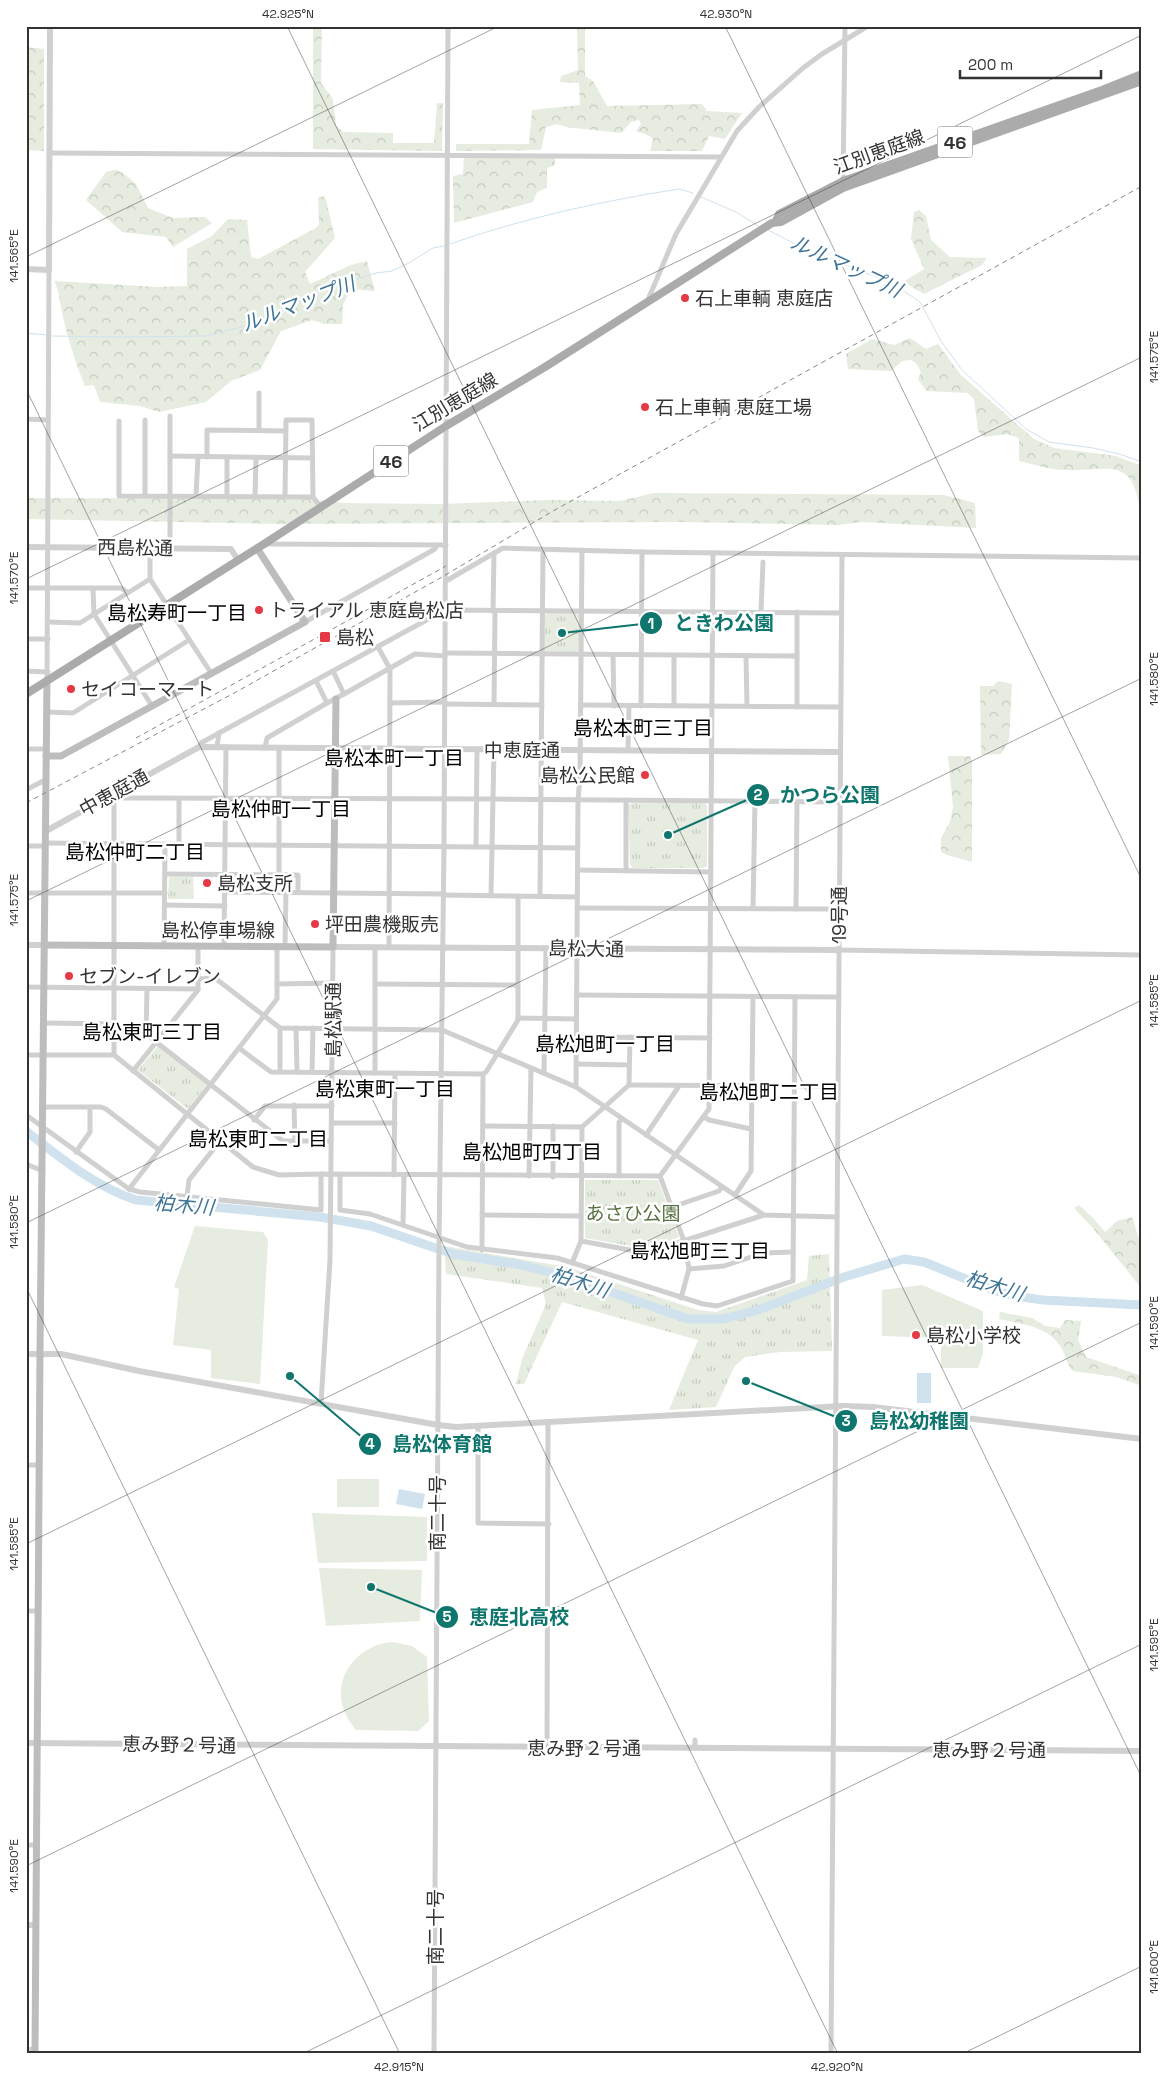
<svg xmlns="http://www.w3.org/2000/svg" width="1168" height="2080" font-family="'Space Grotesk','Noto Sans JP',sans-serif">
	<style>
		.grass { fill: #e6ecdf }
		.forest { fill: url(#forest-crowns) }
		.park { fill: url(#park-tufts) }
		.water { fill: #cfe2ee }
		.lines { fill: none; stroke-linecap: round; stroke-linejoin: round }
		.stream { stroke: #cfe2ee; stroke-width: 1 }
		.river { stroke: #cfe2ee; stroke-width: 9 }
		.minor { stroke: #d0d0d0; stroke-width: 5 }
		.tertiary { stroke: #d0d0d0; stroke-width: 6 }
		.secondary { stroke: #bdbdbd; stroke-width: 7 }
		.primary { stroke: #ababab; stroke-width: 8 }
		.rail { stroke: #888; stroke-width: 1; stroke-dasharray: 5 4; stroke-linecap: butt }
		.ticks { fill: none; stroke: #333; stroke-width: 1; stroke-opacity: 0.45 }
		.poi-dot { fill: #e63946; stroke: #fff; stroke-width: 2 }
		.labels { text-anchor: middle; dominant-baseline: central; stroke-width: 5; stroke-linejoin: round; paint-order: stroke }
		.shield { fill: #fff; stroke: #707070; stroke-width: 1 }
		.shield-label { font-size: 18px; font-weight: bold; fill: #333 }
		.street-label { font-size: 19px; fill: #333; stroke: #fff }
		.poi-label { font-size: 19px; fill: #333; stroke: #fff; text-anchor: start }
		.park-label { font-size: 19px; fill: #56703f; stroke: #fff }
		.water-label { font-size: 20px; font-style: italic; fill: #3f7597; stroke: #fff }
		.neighbourhood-label { font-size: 20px; fill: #000; stroke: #fff }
		.leader { fill: none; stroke: #0f766e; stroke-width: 2 }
		.callout-dot { fill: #0f766e; stroke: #fff; stroke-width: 2 }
		.mark-label { font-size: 15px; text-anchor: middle; font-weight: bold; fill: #fff }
		.callout-label { font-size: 20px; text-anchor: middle; font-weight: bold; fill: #0f766e; stroke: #fff; stroke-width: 5; stroke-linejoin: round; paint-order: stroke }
		.neatline { fill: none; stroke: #333; stroke-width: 2 }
		.ticks-label { font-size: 12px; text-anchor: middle; fill: #333 }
	</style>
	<defs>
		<pattern id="forest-crowns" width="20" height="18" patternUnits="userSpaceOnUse" patternTransform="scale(1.25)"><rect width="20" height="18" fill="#e6ecdf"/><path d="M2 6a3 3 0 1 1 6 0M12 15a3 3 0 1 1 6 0" fill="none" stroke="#c6cbc0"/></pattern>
		<pattern id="park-tufts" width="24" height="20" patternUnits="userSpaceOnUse" patternTransform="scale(1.25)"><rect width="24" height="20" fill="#e6ecdf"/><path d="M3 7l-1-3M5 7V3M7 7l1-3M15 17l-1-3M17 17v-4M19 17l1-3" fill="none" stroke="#c6cbc0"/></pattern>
	</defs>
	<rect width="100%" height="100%" fill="#fff"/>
	<g class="grass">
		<polygon points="195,1226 263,1232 268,1240 260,1384 211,1378 211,1350 173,1345 179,1289 174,1287"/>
		<polygon points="922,1285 983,1311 983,1354 978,1368 941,1368 941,1338 882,1336 882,1290"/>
		<rect x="337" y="1479" width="42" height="28"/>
		<polygon points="312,1513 427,1517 427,1561 318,1563"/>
		<polygon points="319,1568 422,1570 420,1621 326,1626"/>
		<path d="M393 1642 412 1646 427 1657 429 1721 418 1731 356 1730C351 1723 346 1717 344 1710 332 1676 359 1644 393 1642Z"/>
	</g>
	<g class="forest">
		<polygon points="313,26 322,26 321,83 333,99 336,125 343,132 393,133 393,143 434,143 437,103 443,103 442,151 313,149"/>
		<polygon points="577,26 585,26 585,76 593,81 607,106 702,104 707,111 742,113 725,139 709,136 702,151 650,151 653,140 650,136 636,131 641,124 639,120 631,122 621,133 566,127 557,124 546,127 541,150 456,151 456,144 529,144 532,110 580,105 579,83 560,82 561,76 578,70"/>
		<polygon points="26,47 44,49 44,151 26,150"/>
		<polygon points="464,156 555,157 555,165 547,168 547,188 537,192 533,202 454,223 453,176 463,174"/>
		<polygon points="116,170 123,173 136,184 148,208 173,218 205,217 212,223 173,247 166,237 122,232 86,200 106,172"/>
		<path d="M325 196 335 238 305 272 310 284 351 265 367 261 375 291 351 289 343 305 342 324H324L312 320 281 331 260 370 231 381 206 402 159 412 140 406 100 402 94 385 85 386C75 361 66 334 61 307 59 297 59 290 54 281L159 287 187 286V249L212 236 228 219 247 220 251 257 258 259 314 229 319 225 318 197Z"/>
		<polygon points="919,210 926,216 931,240 950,257 987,258 982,265 924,294 903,282 924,269 911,239 914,212"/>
		<path d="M910 338 926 349 938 344 961 375 1034 439 1054 448 1116 456 1142 466V512H1140C1133 454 1108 472 1065 470 1050 470 1034 464 1019 461V438L1007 434 984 437 978 431 974 399 968 393 926 391 918 379 921 372 916 363 911 360 902 361 891 371 848 369 846 354 872 339 894 345Z"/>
		<polygon points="654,493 944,495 975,503 976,528 861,522 838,525 681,522 279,524 26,519 26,498 309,499 344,503 439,504 548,500 620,501"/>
		<polygon points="998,681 1012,684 1009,740 1001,754 981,755 980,686 993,686"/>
		<polygon points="948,756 970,756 972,761 972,862 947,855 941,852 941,838 950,822 953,807"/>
		<polygon points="1079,1205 1092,1217 1105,1232 1117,1221 1132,1217 1142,1248 1142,1289 1092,1227 1074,1208"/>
		<path d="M1000 1312 1032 1318 1045 1326 1060 1328 1065 1320 1081 1321 1078 1340 1086 1357 1142 1376V1386L1116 1377 1073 1371C1066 1364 1066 1355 1061 1347 1048 1326 1022 1324 999 1319Z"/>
	</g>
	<g class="park">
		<polygon points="547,613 579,613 579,650 576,652 544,651 545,615"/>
		<polygon points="632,803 705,803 707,806 707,866 704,868 633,868 630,864 628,805"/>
		<polygon points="169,877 193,877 194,899 168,899"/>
		<polygon points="158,1046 207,1084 188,1109 138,1070"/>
		<polygon points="585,1180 658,1180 679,1237 647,1249 585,1238"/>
		<polygon points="444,1246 567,1267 698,1310 716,1312 807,1280 809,1256 829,1254 832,1351 780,1352 745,1357 734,1367 716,1407 669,1410 698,1340 562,1302 524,1384 516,1384 522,1359 546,1304 542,1288 446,1274"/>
	</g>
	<g class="water">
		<rect x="917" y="1373" width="14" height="30"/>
		<polygon points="399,1489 425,1494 422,1509 396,1504"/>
	</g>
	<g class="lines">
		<g class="stream">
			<polyline points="701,197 736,212 760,227"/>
			<polyline points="768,230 797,245 881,279 901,289 920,302 941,341 962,370 1026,429 1049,442 1093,448 1119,454 1142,462"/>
			<path d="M450 244C524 218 602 201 679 189L693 193"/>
			<polyline points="26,333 48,335"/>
			<polyline points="52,336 121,337 205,336 242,327 271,317 322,290 376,273 392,271 407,264 433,248 444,246"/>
		</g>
		<path class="river" d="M26 1131C59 1157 96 1187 136 1200L320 1217 371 1226 453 1254 522 1265 568 1277 688 1319H723L758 1310 844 1277 904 1259 924 1262 993 1290 1014 1296 1043 1300 1142 1305"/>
		<g class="minor">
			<polyline points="49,153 720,157"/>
			<polyline points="843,183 845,26"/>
			<polyline points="647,302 676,234 737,131 759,107 803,68 822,54 868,26"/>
			<polyline points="26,419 48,420"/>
			<polyline points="119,421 119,496 313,497"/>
			<polyline points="259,430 259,393"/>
			<polyline points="170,456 312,458"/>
			<polyline points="207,457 207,430 286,431"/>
			<polyline points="145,496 145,420"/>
			<polyline points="196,496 198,456"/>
			<polyline points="227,496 227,457"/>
			<polyline points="255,497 256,458"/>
			<polyline points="285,497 286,420 312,420 313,497 320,506"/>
			<polyline points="264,544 446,545"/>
			<polyline points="150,548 150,579 211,673"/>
			<polyline points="170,548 170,416"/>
			<polyline points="446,581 503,548 642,552 1142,558"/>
			<polyline points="26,588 121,588 127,592"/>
			<polyline points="93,589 94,614 152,706"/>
			<polyline points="493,611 494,553"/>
			<polyline points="761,612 763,562"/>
			<polyline points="48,622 80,623 150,579"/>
			<polyline points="305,622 435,549 437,545"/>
			<polyline points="26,639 48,639"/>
			<polyline points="378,647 390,669 389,947"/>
			<polyline points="445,653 797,656"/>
			<polyline points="613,655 614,706"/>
			<polyline points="746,656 747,706"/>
			<polyline points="26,671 48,672"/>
			<polyline points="47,681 49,270"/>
			<polyline points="316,681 327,703 344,694 333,671"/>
			<polyline points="344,694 415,654 445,656"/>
			<polyline points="390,703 445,702"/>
			<polyline points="445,704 542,705"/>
			<polyline points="494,704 495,611"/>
			<polyline points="581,705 841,707"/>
			<polyline points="641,706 642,552"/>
			<polyline points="674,706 674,656"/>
			<polyline points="797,707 797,612"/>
			<polyline points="47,712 73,713 189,640"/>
			<polyline points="199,747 201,743 219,733"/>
			<polyline points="217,747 219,733 445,610 841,613"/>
			<polyline points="265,748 267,738 327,703"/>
			<polyline points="26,749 46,749"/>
			<polyline points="628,750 629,706"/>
			<polyline points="26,790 45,780"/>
			<polyline points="114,795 114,1055"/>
			<polyline points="115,798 493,799 840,802"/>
			<polyline points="179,799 179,844"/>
			<polyline points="626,800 626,871"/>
			<polyline points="46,843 578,848"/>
			<polyline points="26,846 45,846"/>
			<polyline points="476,847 477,749"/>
			<polyline points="578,870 711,872"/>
			<polyline points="165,874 298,875 298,892"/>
			<polyline points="279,874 279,748"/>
			<polyline points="225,892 444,894"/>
			<polyline points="26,893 165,893"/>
			<polyline points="444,895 577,897"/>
			<polyline points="491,896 494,749"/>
			<polyline points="540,896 543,550"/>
			<polyline points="165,905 225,906"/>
			<polyline points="577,908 838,909"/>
			<polyline points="753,908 755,801"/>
			<polyline points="796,909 797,801"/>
			<polyline points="164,946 165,845"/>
			<polyline points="224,946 226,747"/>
			<polyline points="285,946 286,892"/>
			<polyline points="375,947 375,1073"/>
			<polyline points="839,950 1142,955"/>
			<polyline points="198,979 215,978 280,1028 442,1030 576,1087 764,1215 837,1217"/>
			<polyline points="277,984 333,983"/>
			<polyline points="375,984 517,985"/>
			<polyline points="26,987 198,989"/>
			<polyline points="147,989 146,1034 156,1042 283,1141 331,1141"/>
			<polyline points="577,995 839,997"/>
			<polyline points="518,1018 576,1019"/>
			<polyline points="44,1023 115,1024"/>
			<polyline points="296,1028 297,1072"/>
			<polyline points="576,1037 710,1038"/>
			<polyline points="239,1048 271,1072 483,1074"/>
			<polyline points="26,1055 114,1055 253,1167 279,1175 321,1174 660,1176"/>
			<polyline points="576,1064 629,1065"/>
			<polyline points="133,1071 198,990 198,946"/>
			<polyline points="280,1072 280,1028"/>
			<polyline points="312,1072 313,1028"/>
			<polyline points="544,1073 546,948"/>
			<polyline points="629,1085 838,1086"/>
			<polyline points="576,1087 578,800 580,776 582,550"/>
			<polyline points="294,1105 295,1142"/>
			<polyline points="43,1107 101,1107 106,1109 159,1150"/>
			<polyline points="26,1115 129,1189 140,1192 321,1210 321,1174"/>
			<polyline points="704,1117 709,1120 751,1129"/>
			<polyline points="254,1120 265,1106 332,1106"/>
			<polyline points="332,1123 395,1123"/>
			<polyline points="483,1126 582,1127"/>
			<polyline points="646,1135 679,1086"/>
			<polyline points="76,1152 90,1132 90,1108"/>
			<polyline points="26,1164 43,1171"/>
			<polyline points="340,1175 340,1210 370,1214 467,1247 557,1258 703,1304 717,1306 793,1281 795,997"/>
			<polyline points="394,1175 395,1073"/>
			<polyline points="529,1176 531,1068"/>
			<polyline points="619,1176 619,1122 622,1119"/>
			<polyline points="660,1176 709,1109 713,553"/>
			<polyline points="660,1176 684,1241 689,1269 681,1298"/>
			<polyline points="553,1177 553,1126"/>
			<polyline points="129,1189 277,999 277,946"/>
			<polyline points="735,1195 751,1171 753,997"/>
			<polyline points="187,1196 189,1180 220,1141"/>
			<polyline points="672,1207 719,1191 722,1187"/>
			<polyline points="482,1215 581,1216"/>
			<polyline points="403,1225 404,1175"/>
			<polyline points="581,1241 646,1253 764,1215"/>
			<polyline points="482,1250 483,1074 486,1072 518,1020 518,896"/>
			<polyline points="572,1263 581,1241 582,1127 629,1085 630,1037"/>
			<polyline points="689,1269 724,1266 763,1253 793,1252"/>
			<polyline points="321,1403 330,1260 333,947"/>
			<polyline points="478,1426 478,1523 549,1524"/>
			<polyline points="26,1465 39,1465"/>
			<polyline points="26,1611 38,1611"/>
			<polyline points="695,1740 695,1748"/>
			<polyline points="547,1748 548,1422"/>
			<polyline points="26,1845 36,1845"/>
			<polyline points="26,2050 35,2049"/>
			<polyline points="434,2054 439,1244 444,847 448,26"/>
			<polyline points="831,2054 842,555"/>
		</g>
		<g class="tertiary">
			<polyline points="26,269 49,270 50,26"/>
			<polyline points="26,547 231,549 238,560"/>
			<polyline points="46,831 199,747 840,752"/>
			<polyline points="26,945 44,945"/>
			<polyline points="333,947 839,950"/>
			<polyline points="26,1354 61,1354 139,1371 438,1425 456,1427 843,1406 873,1407 1142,1439"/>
			<polyline points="26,1743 1142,1751"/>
			<polyline points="26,1925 36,1925"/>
		</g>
		<g class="secondary">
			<polyline points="46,756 61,756 305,622 257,548"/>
			<polyline points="44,945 333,947 336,699"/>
			<polyline points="35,2054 40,1353 47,681"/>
		</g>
		<g class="primary">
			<polyline points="776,221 779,214 843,181 1102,90 1142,74"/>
			<polyline points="26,694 264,544 446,426 545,367 772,223 781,222 843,188 1142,81"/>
		</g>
		<g class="rail">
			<polyline points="136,738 446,566"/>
			<polyline points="26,803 236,692 442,577 553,511 1142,186"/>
		</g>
	</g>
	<path class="ticks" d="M287 26 1142 1778M725 26 1142 880M26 257 499 26M26 389 838 2054M26 579 1142 35M26 901 1142 357M26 1223 1142 678M26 1287 400 2054M26 1544 1142 1000M26 1866 1142 1322M302 2054 1142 1644M962 2054 1142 1966"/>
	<g class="poi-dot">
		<circle cx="685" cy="298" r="5"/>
		<circle cx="645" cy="407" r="5"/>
		<circle cx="259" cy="610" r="5"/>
		<rect x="319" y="631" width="12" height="12" rx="2.5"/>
		<circle cx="71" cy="689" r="5"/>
		<circle cx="645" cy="775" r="5"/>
		<circle cx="207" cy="883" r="5"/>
		<circle cx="315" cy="924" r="5"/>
		<circle cx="69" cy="976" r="5"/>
		<circle cx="916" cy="1335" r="5"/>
	</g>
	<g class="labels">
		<g class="shield">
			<rect x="937.5" y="126.5" width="35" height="31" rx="4"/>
			<rect x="373.5" y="445.5" width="35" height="31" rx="4"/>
		</g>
		<g class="shield-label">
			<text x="955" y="142">46</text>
			<text x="391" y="461">46</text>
		</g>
		<g class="street-label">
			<text transform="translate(879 152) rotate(-20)">江別恵庭線</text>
			<text transform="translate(455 402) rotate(-31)">江別恵庭線</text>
			<text transform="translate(135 548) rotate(1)">西島松通</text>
			<text x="522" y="750">中恵庭通</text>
			<text transform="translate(114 793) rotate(-29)">中恵庭通</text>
			<text transform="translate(839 915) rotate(-90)">19号通</text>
			<text x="218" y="930">島松停車場線</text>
			<text transform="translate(586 949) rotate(1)">島松大通</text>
			<text transform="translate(333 1020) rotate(-90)">島松駅通</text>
			<text transform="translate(437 1513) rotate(-90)">南二十号</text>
			<text transform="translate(179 1745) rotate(1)">恵み野２号通</text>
			<text x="584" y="1748">恵み野２号通</text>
			<text x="989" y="1750">恵み野２号通</text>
			<text transform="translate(435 1927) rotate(-90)">南二十号</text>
		</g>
		<g class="poi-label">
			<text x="695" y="298">石上車輌 恵庭店</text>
			<text x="655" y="407">石上車輌 恵庭工場</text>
			<text x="269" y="610">トライアル 恵庭島松店</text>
			<text x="336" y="637">島松</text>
			<text x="81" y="689">セイコーマート</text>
			<text x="635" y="775" text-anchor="end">島松公民館</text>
			<text x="217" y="883">島松支所</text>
			<text x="325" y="924">坪田農機販売</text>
			<text x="79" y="976">セブン-イレブン</text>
			<text x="926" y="1335">島松小学校</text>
		</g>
		<g class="park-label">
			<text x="633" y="1213">あさひ公園</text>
		</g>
		<g class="water-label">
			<text transform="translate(846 266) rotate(25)">ルルマップ川</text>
			<text transform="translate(298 304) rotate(-21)">ルルマップ川</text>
			<text transform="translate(184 1205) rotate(5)">柏木川</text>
			<text transform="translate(580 1282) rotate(18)">柏木川</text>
			<text transform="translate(995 1286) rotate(17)">柏木川</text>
		</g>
		<g class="neighbourhood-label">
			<text x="177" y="613">島松寿町一丁目</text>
			<text x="643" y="728">島松本町三丁目</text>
			<text x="394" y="758">島松本町一丁目</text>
			<text x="281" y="809">島松仲町一丁目</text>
			<text x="135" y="852">島松仲町二丁目</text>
			<text x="152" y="1032">島松東町三丁目</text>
			<text x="605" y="1044">島松旭町一丁目</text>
			<text x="385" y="1089">島松東町一丁目</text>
			<text x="769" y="1092">島松旭町二丁目</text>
			<text x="258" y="1139">島松東町二丁目</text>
			<text x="532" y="1152">島松旭町四丁目</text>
			<text x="700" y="1251">島松旭町三丁目</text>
		</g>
	</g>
	<path class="leader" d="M562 633L651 623M668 835L758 795M746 1381L846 1421M290 1376L370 1444M371 1587L447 1617"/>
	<g class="callout-dot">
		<circle cx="562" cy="633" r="5"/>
		<circle cx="668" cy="835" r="5"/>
		<circle cx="746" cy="1381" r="5"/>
		<circle cx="290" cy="1376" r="5"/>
		<circle cx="371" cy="1587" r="5"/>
		<circle cx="651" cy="623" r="12"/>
		<circle cx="758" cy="795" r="12"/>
		<circle cx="846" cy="1421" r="12"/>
		<circle cx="370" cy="1444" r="12"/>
		<circle cx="447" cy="1617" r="12"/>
	</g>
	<g class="mark-label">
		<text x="651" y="629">1</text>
		<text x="758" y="800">2</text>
		<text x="846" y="1426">3</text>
		<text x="370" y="1449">4</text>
		<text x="447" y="1622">5</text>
	</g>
	<g class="callout-label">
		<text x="724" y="630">ときわ公園</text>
		<text x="830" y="802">かつら公園</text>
		<text x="919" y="1428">島松幼稚園</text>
		<text x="442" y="1451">島松体育館</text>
		<text x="519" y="1624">恵庭北高校</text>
	</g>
	<rect width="1168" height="2080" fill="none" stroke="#ffffff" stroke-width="55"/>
	<path d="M960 70v8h141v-8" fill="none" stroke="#333333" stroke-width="2.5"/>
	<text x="968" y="70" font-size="15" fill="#333333" stroke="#ffffff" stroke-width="4" paint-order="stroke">200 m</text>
	<rect x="28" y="28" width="1112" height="2024" class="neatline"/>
	<g class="ticks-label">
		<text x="288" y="18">42.925°N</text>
		<text x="726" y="18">42.930°N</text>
		<text transform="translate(14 256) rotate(-90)" y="4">141.565°E</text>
		<text transform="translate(1154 357) rotate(-90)" y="4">141.575°E</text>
		<text transform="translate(14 578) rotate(-90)" y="4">141.570°E</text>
		<text transform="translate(1154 679) rotate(-90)" y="4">141.580°E</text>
		<text transform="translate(14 900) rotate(-90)" y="4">141.575°E</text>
		<text transform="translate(1154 1001) rotate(-90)" y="4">141.585°E</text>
		<text transform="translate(14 1222) rotate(-90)" y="4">141.580°E</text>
		<text transform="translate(1154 1323) rotate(-90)" y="4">141.590°E</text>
		<text transform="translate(14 1544) rotate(-90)" y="4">141.585°E</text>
		<text transform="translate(1154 1645) rotate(-90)" y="4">141.595°E</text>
		<text transform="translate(14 1866) rotate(-90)" y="4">141.590°E</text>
		<text transform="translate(1154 1967) rotate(-90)" y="4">141.600°E</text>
		<text x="399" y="2071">42.915°N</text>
		<text x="837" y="2071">42.920°N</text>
	</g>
</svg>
